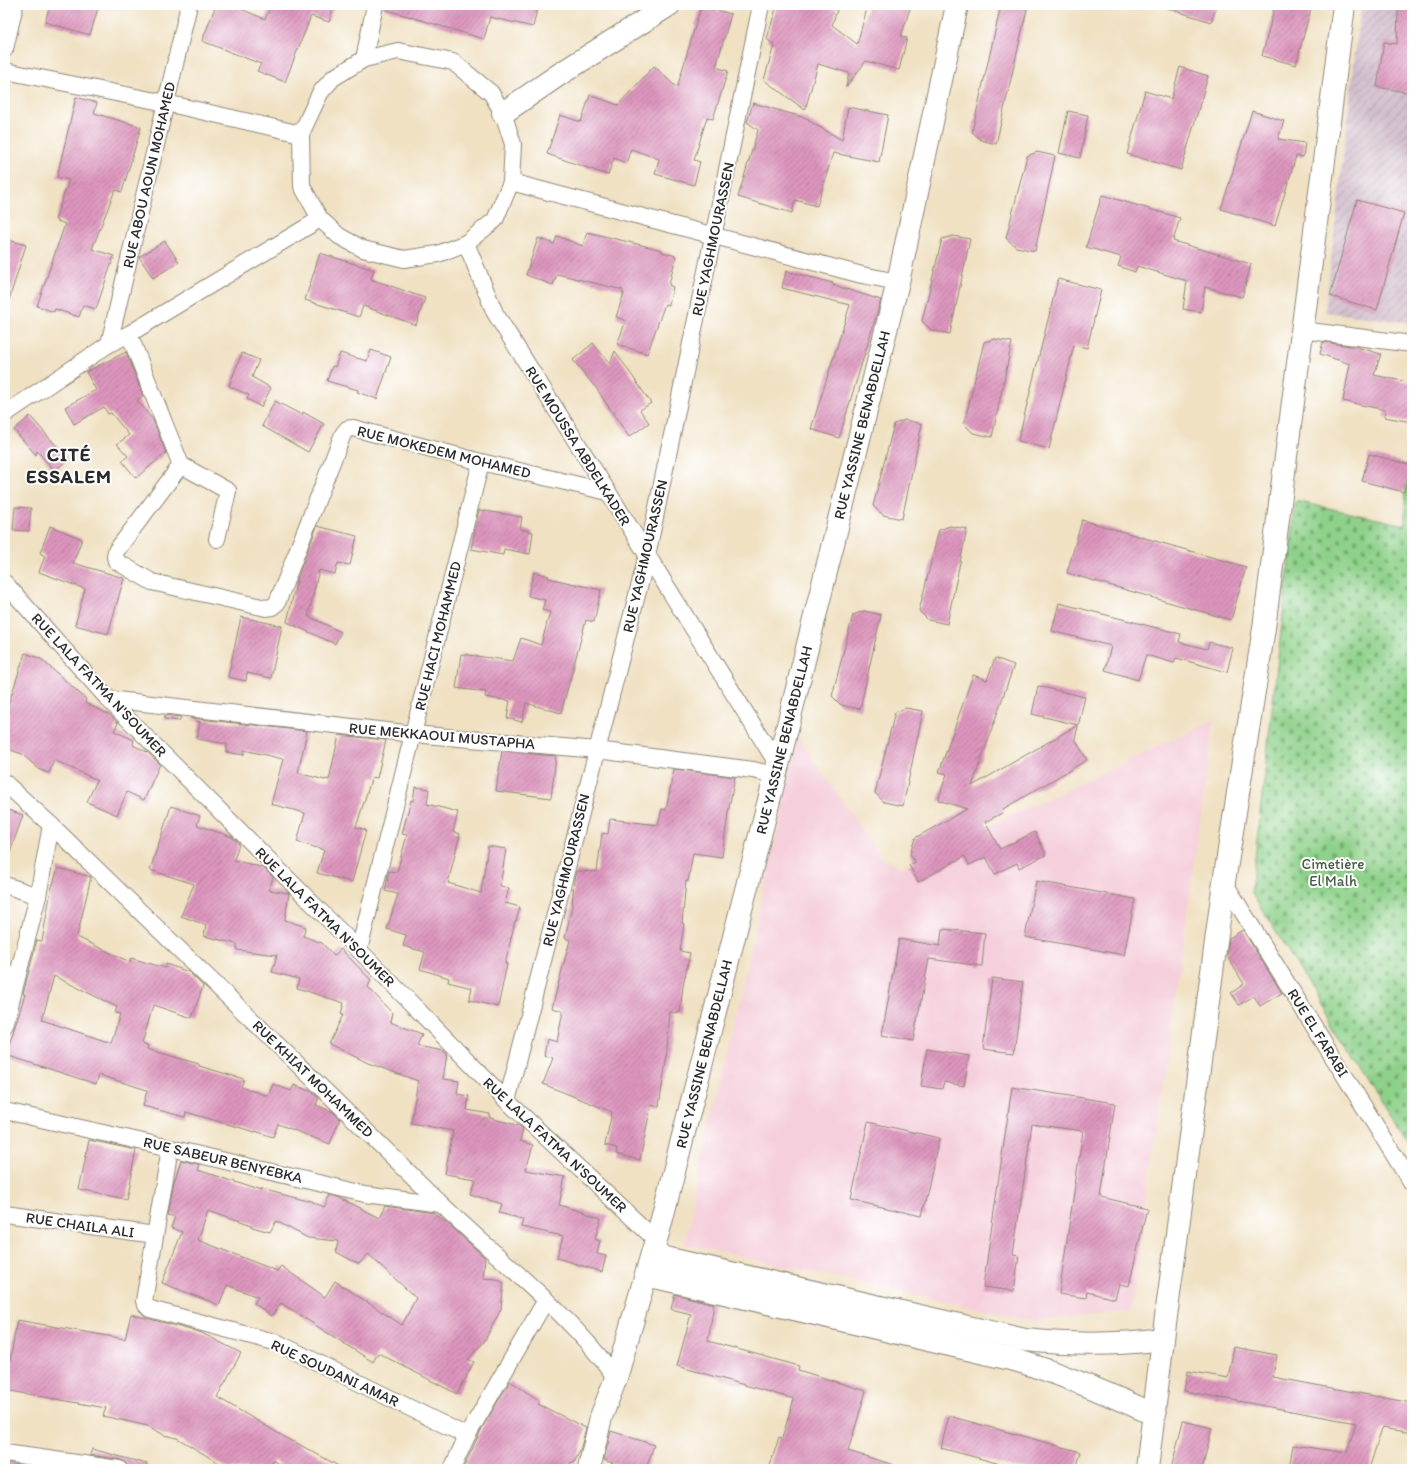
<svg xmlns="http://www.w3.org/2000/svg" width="1417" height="1474" font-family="Itim,sans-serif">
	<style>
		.built { fill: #f5cfdb }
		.industrial { fill: url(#industrial-furrows) }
		.cemetery { fill: url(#cemetery-stones); stroke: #5c7e5a }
		.building { fill: url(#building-hatch); fill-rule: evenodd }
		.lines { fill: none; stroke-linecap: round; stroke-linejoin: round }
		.street-casing { stroke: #8e8677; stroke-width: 18 }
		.secondary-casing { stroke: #8e8677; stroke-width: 24 }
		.primary-casing { stroke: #8e8677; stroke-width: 24 }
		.street { stroke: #fff; stroke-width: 16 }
		.secondary { stroke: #fff; stroke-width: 22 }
		.primary { stroke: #fff; stroke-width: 22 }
		.labels { text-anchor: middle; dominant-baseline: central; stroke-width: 4; stroke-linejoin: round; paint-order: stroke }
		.street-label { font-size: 15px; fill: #2b2b2b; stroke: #fff }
		.park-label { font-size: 15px; fill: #495d48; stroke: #fff }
		.district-label { font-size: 19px; font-weight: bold; letter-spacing: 1px; fill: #2b2b2b; stroke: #fff }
	</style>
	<defs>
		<pattern id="industrial-furrows" width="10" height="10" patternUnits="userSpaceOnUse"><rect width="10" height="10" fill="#d1bdcc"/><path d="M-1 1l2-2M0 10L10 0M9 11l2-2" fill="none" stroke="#aa9aa6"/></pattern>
		<pattern id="cemetery-stones" width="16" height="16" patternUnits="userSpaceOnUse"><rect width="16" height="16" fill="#8ed18a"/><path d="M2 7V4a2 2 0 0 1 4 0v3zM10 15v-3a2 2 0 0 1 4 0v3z" fill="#74aa71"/></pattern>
		<pattern id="building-hatch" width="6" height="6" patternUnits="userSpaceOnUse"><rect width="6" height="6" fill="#dd95bd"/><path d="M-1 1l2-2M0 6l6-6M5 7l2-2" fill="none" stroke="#b37a9a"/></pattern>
	</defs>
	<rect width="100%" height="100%" fill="#fff"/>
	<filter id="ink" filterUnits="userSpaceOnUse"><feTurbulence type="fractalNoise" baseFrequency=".025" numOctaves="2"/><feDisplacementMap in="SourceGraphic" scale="8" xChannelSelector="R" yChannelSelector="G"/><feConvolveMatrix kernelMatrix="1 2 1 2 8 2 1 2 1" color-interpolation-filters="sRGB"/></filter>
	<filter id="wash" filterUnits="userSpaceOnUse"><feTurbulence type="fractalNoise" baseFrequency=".012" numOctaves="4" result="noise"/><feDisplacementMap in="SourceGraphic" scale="16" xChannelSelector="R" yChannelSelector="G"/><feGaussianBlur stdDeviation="0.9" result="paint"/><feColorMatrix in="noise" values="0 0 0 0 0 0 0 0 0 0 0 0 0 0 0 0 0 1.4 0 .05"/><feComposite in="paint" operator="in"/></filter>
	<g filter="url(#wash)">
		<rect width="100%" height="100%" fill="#f0e1c3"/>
		<polygon class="built" points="1214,720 1131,1311 1033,1321 684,1244 798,738 883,860 903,867"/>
		<polygon class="industrial" points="1361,5 1412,5 1412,323 1325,312"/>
		<polygon class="cemetery" points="1406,472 1412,473 1412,1150 1251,892 1296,501 1405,525"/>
		<g id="blocks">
			<g class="building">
				<polygon points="50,5 99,5 90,35 45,22"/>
				<polygon points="216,5 231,5 265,19 271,5 274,5 293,12 293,11 286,8 287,5 334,5 329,22 311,16 285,82 257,71 261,64 202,41"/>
				<polygon points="384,5 538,5 533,27 490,17 484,39 384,9"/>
				<polygon points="777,5 822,5 837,10 832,25 857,44 868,5 911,5 901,37 907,38 899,70 866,61 846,87 849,73 818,64 805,110 764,80 774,45 767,39"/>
				<polygon points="1001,5 1028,5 996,144 981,140 972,132"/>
				<polygon points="1168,5 1217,5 1211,22 1167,8"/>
				<polygon points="1275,5 1299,5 1311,8 1296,65 1262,56"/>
				<polygon points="1398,5 1412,5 1412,93 1377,87 1384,42 1397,44"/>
				<polygon points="701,6 731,14 716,67 728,71 713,119 707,117 694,160 700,162 694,185 655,174 659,159 631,149 626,163 614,158 608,175 547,154 560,115 581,122 590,95 618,105 654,66 677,88"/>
				<polygon points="1180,67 1208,76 1181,170 1127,154 1145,91 1171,99"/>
				<polygon points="76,97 97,103 94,113 141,127 122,192 115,190 92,249 114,256 96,309 83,305 79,317 55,309 54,312 37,306 65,224 55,220 69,180 57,177"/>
				<polygon points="753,103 809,119 809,121 842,140 848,107 888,115 879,162 833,153 817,206 795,200 792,213 738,197 758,130 747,122"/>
				<polygon points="1068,111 1088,115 1080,158 1059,153"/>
				<polygon points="1252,111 1284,121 1278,139 1305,143 1303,157 1296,156 1275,226 1221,209"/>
				<polygon points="1037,152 1055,156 1035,251 1016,247 1006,238 1027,156"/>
				<polygon points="1102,195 1180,218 1173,241 1251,264 1242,297 1205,287 1201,312 1183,309 1187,281 1137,266 1135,272 1118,266 1121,257 1086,247"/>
				<polygon points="1357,200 1404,213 1377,310 1330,296"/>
				<polygon points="587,232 662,250 662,252 676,256 669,285 673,287 669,305 665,304 647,354 617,344 626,321 616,317 624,293 622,293 623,290 557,274 553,285 526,275 538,238 554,244 557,236 583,246"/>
				<polygon points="953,236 970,239 950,334 931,330 922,321 942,239"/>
				<polygon points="5,239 26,245 9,300 5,300"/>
				<polygon points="165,241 179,262 153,278 139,257"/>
				<polygon points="320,253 374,270 371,279 425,298 416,325 363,306 359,317 305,300"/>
				<polygon points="786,271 833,283 833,285 881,300 839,438 811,429 850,305 782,288"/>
				<polygon points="1058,279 1101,290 1087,348 1074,345 1049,449 1018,441"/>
				<polygon points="995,339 1012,342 992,437 973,433 964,424 984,342"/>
				<polygon points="1323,342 1357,347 1381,354 1374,375 1412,383 1412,422 1384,417 1385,410 1343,401 1350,364 1320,354"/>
				<polygon points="593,343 610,364 615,351 651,403 640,410 649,423 629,437 596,388 573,360"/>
				<polygon points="371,350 391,357 377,399 357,392 358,390 327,381 332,366 335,367 340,353 367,361"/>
				<polygon points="126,352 143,396 137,400 153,420 166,453 136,478 122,461 128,456 117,444 129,435 111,413 108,414 104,407 74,424 65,407 96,390 86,372"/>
				<polygon points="242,353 259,360 252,377 271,388 261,407 247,399 249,395 229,386"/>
				<polygon points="275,401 302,415 303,412 324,424 308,452 262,426"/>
				<polygon points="30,416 68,459 55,471 37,451 36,455 14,430"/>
				<polygon points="905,420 922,424 902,519 883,515 873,506 894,424"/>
				<polygon points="1369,454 1411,465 1404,492 1362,481"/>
				<polygon points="15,507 31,508 29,531 13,530"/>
				<polygon points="479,510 522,517 520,529 533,532 530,554 504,549 503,555 471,549"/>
				<polygon points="1082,520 1246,567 1231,620 1067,573"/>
				<polygon points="50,526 82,539 73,563 124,578 108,634 75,625 85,589 39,572 45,556 40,553"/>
				<polygon points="317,526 357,536 350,565 338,563 335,574 319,570 308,616 341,632 335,644 287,622 297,579"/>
				<polygon points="950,526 967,529 947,624 928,620 919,611 939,530"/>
				<polygon points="534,572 549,576 548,578 601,590 594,622 586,620 561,713 526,703 522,722 507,718 510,701 485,697 486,692 456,688 461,654 513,661 521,638 541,645 550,612 542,610 545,600 528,596"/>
				<polygon points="1059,603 1181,634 1179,642 1207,649 1209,642 1233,648 1227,672 1176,658 1174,663 1146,655 1138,680 1105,670 1111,646 1052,631"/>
				<polygon points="864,611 881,615 860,709 841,705 832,696 853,615"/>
				<polygon points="241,617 282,626 271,678 247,673 246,681 228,677"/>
				<polygon points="25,653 41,659 86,699 85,703 110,715 118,723 114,731 134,740 133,745 147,752 160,764 144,800 127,792 117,815 87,802 97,780 54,760 49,773 40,770 22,754 5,748 5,715"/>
				<polygon points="995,658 1014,665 972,786 1078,725 1032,714 1038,686 1085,697 1075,739 1087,760 1003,809 1004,812 985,822 1000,849 1035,832 1046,855 1019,868 1017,863 995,874 986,857 969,865 965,856 918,882 909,865 915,862 910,854 915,838 967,809 938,800 947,774 939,772 973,675 987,680"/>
				<polygon points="906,708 923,711 903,806 884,802 875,793 895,712"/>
				<polygon points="165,715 181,717 179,721 164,719"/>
				<polygon points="190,718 307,731 298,773 325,780 326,779 329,780 339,735 386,740 377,778 372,777 356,827 366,830 352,882 317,873 324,850 297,842 305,813 271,804 283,759 244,750 244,755 226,752 227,744 197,739 200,722"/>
				<polygon points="502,751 556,756 551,798 496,791"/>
				<polygon points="674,769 735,777 728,813 722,857 693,853 688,881 686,881 682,923 684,924 680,951 690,953 683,986 680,1013 670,1012 666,1061 659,1106 651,1105 640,1160 616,1154 617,1148 605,1145 612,1112 543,1084 553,1058 544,1056 547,1039 557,1042 563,1011 552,1008 570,940 565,938 572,907 574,880 576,871 597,872 602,833 608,834 610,819 658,825 662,809 666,810"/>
				<polygon points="415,787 429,789 427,804 458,812 453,832 460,834 448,883 481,893 488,846 506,849 500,886 509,888 505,903 520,907 516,921 515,921 505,964 507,964 498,1007 469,1000 472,988 448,982 449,978 420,969 425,952 403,946 406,935 387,929 398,894 385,891 389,871 397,872 407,835 402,834 411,800 413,801"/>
				<polygon points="171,806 200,816 197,825 232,837 239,844 234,860 264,868 273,877 269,890 289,893 285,920 306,927 303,936 322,943 334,956 341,949 371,980 368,987 392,1013 390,1022 422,1034 417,1046 444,1051 447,1054 443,1079 459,1081 457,1094 469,1096 467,1110 490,1114 490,1118 520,1126 523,1129 520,1141 533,1145 526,1170 565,1177 559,1205 601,1218 595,1239 600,1241 597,1254 606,1256 602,1272 557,1258 563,1236 521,1227 523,1219 499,1213 502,1204 470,1194 475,1179 445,1174 453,1131 411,1123 418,1081 368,1063 329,1044 343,1015 341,1014 344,1003 297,988 299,979 272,972 277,955 237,950 237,944 204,936 206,925 181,916 194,884 150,870"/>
				<polygon points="5,809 23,815 7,861 5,860"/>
				<path d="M58 868 91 877 77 937 130 962 131 958 165 968 166 964 189 972 203 986 192 1018 153 1005 142 1044 148 1046 147 1049 199 1064V1066L244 1079 241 1087 268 1096 273 1084 291 1091 294 1085 312 1092 319 1098 316 1105 333 1112 340 1118 330 1144 278 1124 273 1137 255 1131V1132L186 1112 185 1117 143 1106 147 1090 99 1075 96 1084 6 1055 25 994H23L37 940 42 941 51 890ZM54 976 117 1007 115 1013 120 1014 111 1043 42 1020Z"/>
				<polygon points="1036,881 1135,899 1124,955 1025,937"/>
				<polygon points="942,929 985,933 982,966 929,959 913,1041 882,1035 899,939 940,946"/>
				<polygon points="1243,930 1282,993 1260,1006 1254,996 1239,1005 1231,993 1244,984 1227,956 1229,938"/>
				<polygon points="992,978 1023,982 1014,1053 983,1049"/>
				<polygon points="927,1049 969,1056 964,1086 944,1082 942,1089 921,1086"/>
				<polygon points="1012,1087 1115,1103 1101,1197 1147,1208 1129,1286 1119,1284 1115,1299 1087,1292 1086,1298 1059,1294 1083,1131 1032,1124 1013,1255 1019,1256 1014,1291 983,1287"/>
				<polygon points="868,1122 939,1138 922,1216 851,1200"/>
				<polygon points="89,1140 136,1150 126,1199 79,1190"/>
				<path d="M181 1160 200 1165 198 1170 261 1191V1189L308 1201 309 1200 324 1207 330 1195 338 1197 379 1218 385 1206 434 1213 453 1228 485 1258 483 1278 496 1279 504 1283 501 1309 484 1342 468 1359 474 1362 457 1394 378 1353 373 1362 281 1303 271 1316 254 1303 258 1297 227 1285 219 1305 162 1283 182 1232 171 1228 175 1217 168 1215 173 1185ZM208 1210 252 1225V1227L270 1232 276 1221 308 1238 338 1241 336 1252 359 1264 368 1254 416 1298 402 1325 335 1281 325 1297 281 1266 277 1271 198 1240Z"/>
				<polygon points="675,1294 714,1304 708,1341 799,1366 798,1370 866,1391 848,1451 894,1465 894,1469 779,1469 770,1466 779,1437 782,1438 794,1399 677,1366 691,1314 671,1309"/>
				<polygon points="131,1314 202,1333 241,1353 217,1397 293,1442 293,1441 344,1469 288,1469 273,1460 271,1469 229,1469 177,1438 164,1435 148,1426 103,1416 106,1408 5,1390 17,1320 125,1339"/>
				<polygon points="1234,1347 1277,1355 1273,1377 1412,1403 1412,1433 1382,1428 1369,1469 1289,1469 1293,1445 1347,1453 1356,1423 1184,1391 1188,1371 1228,1378"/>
				<polygon points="510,1381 540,1401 538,1404 586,1428 580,1451 574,1463 571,1462 568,1469 463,1469 482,1428"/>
				<polygon points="949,1416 1081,1452 1076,1469 1019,1469 941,1448"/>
				<polygon points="1183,1421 1212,1428 1202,1469 1171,1469"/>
				<polygon points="611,1431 654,1445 646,1469 631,1469 604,1460"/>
				<polygon points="92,1449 147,1464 146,1469 128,1469 125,1462 121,1460 90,1455"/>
				<polygon points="5,1463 19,1465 19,1469 5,1469"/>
			</g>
		</g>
	</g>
	<g filter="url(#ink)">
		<use href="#blocks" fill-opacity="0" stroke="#8e8677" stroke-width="1"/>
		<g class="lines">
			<g class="street-casing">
				<g id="street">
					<polyline points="5,49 15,5"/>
					<polygon points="398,51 453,62 491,93 503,113 513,144 511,182 495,220 466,243 438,254 404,259 363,249 339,236 320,219 302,186 301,134 320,93 333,78 364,59"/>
					<polyline points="364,59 375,5"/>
					<polyline points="5,71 166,103 301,134"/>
					<polyline points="511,182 862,275 898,282"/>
					<polyline points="466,243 495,313 608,492 778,765"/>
					<polyline points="1302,330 1412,344"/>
					<polyline points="129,334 181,465"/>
					<polyline points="109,344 189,5"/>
					<polyline points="5,414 109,344 129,334 320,219"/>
					<polyline points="217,539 228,491 181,465 116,551 115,556 116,561 152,582 266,608 272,607 277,603 343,434 347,429 353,428 481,462 608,492"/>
					<polyline points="5,583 108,699 359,950 507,1101 656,1240"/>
					<polyline points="108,699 413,734 597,750 753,770 775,775"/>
					<path d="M5 783 51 825C179 949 308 1074 436 1199 495 1257 568 1311 616 1378"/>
					<polyline points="1224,882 1412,1184"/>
					<polyline points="5,885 38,896"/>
					<polyline points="359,950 481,462"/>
					<polyline points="5,1025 38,896 51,825"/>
					<polyline points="507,1101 647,556 761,5"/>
					<polyline points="5,1111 170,1148 365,1194 441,1204"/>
					<polyline points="170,1148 144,1301 146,1305 150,1309 278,1343 467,1436"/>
					<polyline points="5,1214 155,1235"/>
					<polyline points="5,1453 119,1469"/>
					<polyline points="452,1469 467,1436 546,1300"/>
				</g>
			</g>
			<g class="secondary-casing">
				<g id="secondary">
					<polyline points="503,113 560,74 669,5"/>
					<path d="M652 1255 1025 1340C1071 1345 1117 1345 1163 1339"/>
					<path d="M646 1275 1015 1360C1063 1374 1109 1394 1155 1415"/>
					<polyline points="589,1469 601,1417 616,1378 660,1226 778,765 898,282 957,5"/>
				</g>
			</g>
			<g class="primary-casing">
				<polyline id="primary" points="1147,1469 1163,1339 1224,882 1264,628 1344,5"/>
			</g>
			<use href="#street" class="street"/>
			<use href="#secondary" class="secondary"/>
			<use href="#primary" class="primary"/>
		</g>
	</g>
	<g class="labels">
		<g class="street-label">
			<text transform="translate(149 175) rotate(-77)">RUE ABOU AOUN MOHAMED</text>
			<text transform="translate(713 239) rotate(-78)">RUE YAGHMOURASSEN</text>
			<text transform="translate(862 425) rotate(-76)">RUE YASSINE BENABDELLAH</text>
			<text transform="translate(578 446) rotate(58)">RUE MOUSSA ABDELKADER</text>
			<text transform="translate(444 452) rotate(14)">RUE MOKEDEM MOHAMED</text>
			<text transform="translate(645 556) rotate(-77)">RUE YAGHMOURASSEN</text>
			<text transform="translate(438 636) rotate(-76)">RUE HACI MOHAMMED</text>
			<text transform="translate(99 685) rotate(47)">RUE LALA FATMA N'SOUMER</text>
			<text transform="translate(442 736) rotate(5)">RUE MEKKAOUI MUSTAPHA</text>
			<text transform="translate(784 740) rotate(-76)">RUE YASSINE BENABDELLAH</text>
			<text transform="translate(566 870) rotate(-76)">RUE YAGHMOURASSEN</text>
			<text transform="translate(325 917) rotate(45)">RUE LALA FATMA N'SOUMER</text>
			<text transform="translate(1318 1033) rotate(58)">RUE EL FARABI</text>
			<text transform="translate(704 1054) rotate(-76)">RUE YASSINE BENABDELLAH</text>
			<text transform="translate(313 1079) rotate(44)">RUE KHIAT MOHAMMED</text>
			<text transform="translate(555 1145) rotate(43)">RUE LALA FATMA N'SOUMER</text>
			<text transform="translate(223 1160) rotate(13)">RUE SABEUR BENYEBKA</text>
			<text transform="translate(80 1225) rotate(8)">RUE CHAILA ALI</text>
			<text transform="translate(335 1373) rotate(25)">RUE SOUDANI AMAR</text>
		</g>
		<g class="park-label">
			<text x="1333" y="864">Cimetière<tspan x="1333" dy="17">El Malh</tspan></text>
		</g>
		<g class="district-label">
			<text x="69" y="454">CITÉ<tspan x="69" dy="22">ESSALEM</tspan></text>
		</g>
	</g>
	<rect width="1417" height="1474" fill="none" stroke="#fff" stroke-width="20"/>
</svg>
